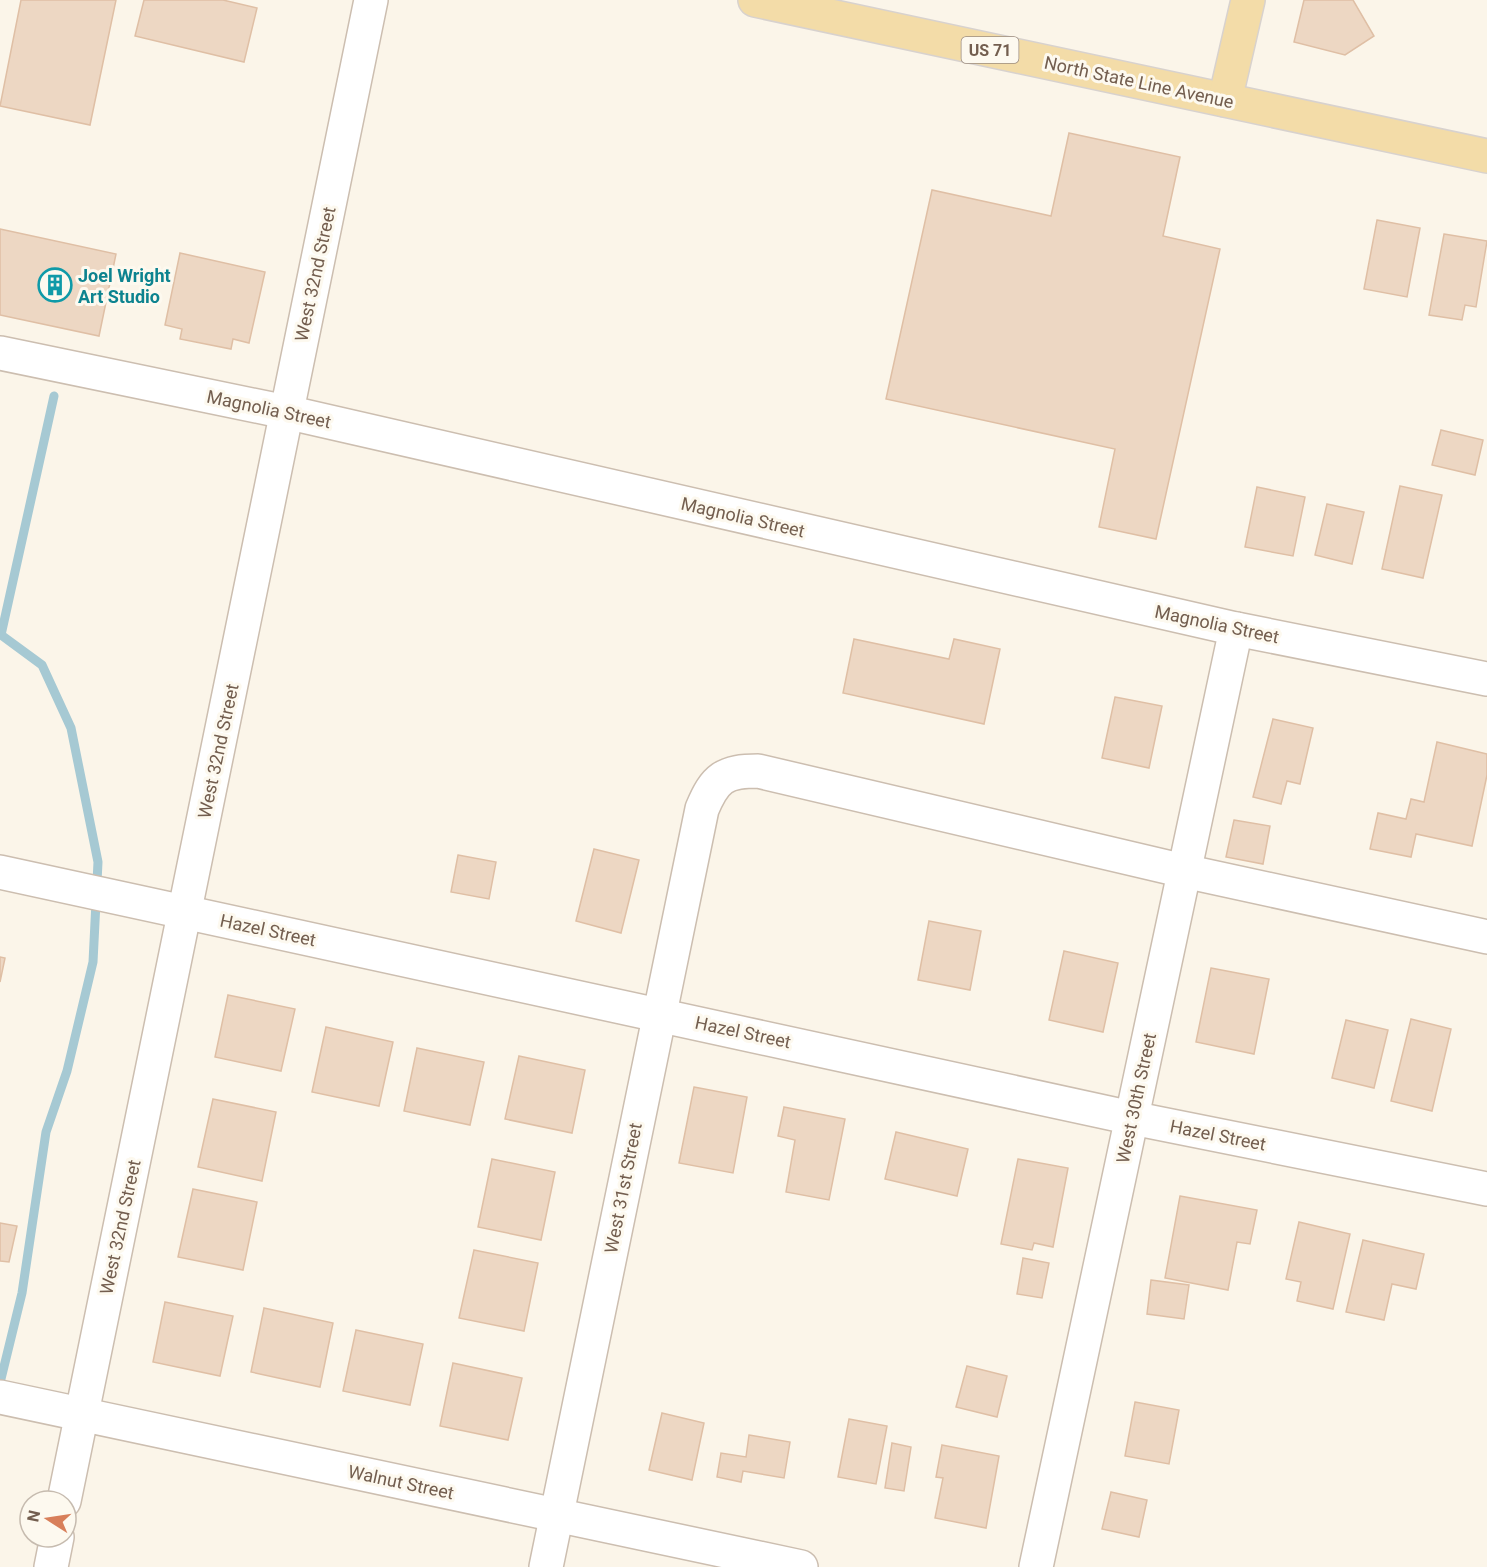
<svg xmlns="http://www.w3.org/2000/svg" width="1487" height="1567" font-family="Roboto,sans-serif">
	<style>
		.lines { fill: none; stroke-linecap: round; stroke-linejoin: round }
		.stream { stroke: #a6c9d3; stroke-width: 9 }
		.building { fill: #edd7c3; stroke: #dfbfa5; stroke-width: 1.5 }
		.minor-casing { stroke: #ccbeb0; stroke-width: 36 }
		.major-casing { stroke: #d8d2ce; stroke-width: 36 }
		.minor { stroke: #fff; stroke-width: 33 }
		.major { stroke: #f3dca8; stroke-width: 33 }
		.labels { text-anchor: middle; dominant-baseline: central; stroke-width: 6; stroke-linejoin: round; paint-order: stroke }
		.shield { fill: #fdf9ef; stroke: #9c8c7f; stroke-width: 1.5 }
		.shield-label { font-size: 16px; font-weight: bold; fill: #735e4f }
		.street-label { font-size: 18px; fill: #735e4f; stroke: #fdf9ef }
		.culture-label { font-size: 18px; font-weight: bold; fill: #0d838f; stroke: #fdf9ef; text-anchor: start }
	</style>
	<rect width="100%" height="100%" fill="#fbf5e9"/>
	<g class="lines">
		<polyline class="stream" points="0,1383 22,1293 46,1132 67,1071 93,962 98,862 71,728 42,665 1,635 54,396"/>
	</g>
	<g class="building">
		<polygon points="21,0 116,0 90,125 0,106"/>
		<polygon points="144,0 223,0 257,8 244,62 135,36"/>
		<polygon points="1304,0 1353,0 1374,36 1345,55 1294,42"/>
		<polygon points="1069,133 1180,157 1163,236 1220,249 1156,539 1099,527 1115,449 886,399 932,190 1051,216"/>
		<polygon points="1377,220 1420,228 1407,297 1364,289"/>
		<polygon points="0,229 116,254 99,336 0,315"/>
		<polygon points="1444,234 1487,241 1476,307 1465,305 1462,320 1429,315"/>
		<polygon points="180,253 265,272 249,343 233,339 231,349 180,339 182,329 165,325"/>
		<polygon points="1441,430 1483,440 1475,475 1432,465"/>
		<polygon points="1400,486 1442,495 1423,578 1382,569"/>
		<polygon points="1257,487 1305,497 1293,556 1245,547"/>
		<polygon points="1327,504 1364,512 1352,564 1315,555"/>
		<polygon points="854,639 949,659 954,639 1000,649 984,724 843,693"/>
		<polygon points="1115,697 1162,706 1149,768 1102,758"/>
		<polygon points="1273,719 1313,728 1300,784 1287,781 1281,804 1253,797"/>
		<polygon points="1437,742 1487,754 1487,775 1472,846 1416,834 1411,857 1370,849 1378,813 1406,819 1411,799 1424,802"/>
		<polygon points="1234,820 1270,826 1263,864 1226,857"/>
		<polygon points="594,849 639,860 621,933 576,921"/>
		<polygon points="458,855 496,862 489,899 451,892"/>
		<polygon points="929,921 981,931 970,990 918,980"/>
		<polygon points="1064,951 1118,963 1103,1032 1049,1020"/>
		<polygon points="0,957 5,958 0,982"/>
		<polygon points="1211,968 1269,979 1254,1054 1196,1042"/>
		<polygon points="228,995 295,1009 281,1071 215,1057"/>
		<polygon points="1411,1019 1451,1029 1432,1111 1391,1101"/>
		<polygon points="1346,1020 1388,1030 1374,1088 1332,1078"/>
		<polygon points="326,1027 393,1042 379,1106 312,1092"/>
		<polygon points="417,1048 484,1062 470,1125 404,1111"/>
		<polygon points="519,1056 585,1070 572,1133 505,1119"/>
		<polygon points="694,1087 747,1097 733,1173 679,1163"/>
		<polygon points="213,1099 276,1112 262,1181 198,1167"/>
		<polygon points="784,1107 845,1119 829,1200 786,1192 795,1140 778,1136"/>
		<polygon points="896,1132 968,1149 957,1196 885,1179"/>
		<polygon points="492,1159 555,1172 541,1240 478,1227"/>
		<polygon points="1018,1159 1068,1168 1053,1247 1034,1243 1032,1250 1001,1244"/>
		<polygon points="193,1189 257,1202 243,1270 178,1257"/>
		<polygon points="1180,1196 1257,1210 1250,1244 1237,1242 1228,1290 1165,1278"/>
		<polygon points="1299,1222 1350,1234 1333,1309 1297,1301 1301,1282 1286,1279"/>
		<polygon points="0,1223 17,1226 9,1262 0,1261"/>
		<polygon points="1363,1240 1424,1254 1416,1289 1392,1284 1384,1320 1346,1312"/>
		<polygon points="474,1250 538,1263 524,1331 459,1318"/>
		<polygon points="1023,1258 1049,1263 1042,1298 1017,1294"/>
		<polygon points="1151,1280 1189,1285 1184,1319 1147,1314"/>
		<polygon points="165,1302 233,1316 220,1376 153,1362"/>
		<polygon points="264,1308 333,1323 320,1387 251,1372"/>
		<polygon points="356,1330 423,1344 410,1405 343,1391"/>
		<polygon points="453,1363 522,1378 508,1440 440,1426"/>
		<polygon points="967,1366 1007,1376 997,1417 956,1407"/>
		<polygon points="1135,1402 1179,1410 1169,1464 1125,1456"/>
		<polygon points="662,1413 704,1423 692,1480 649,1470"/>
		<polygon points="849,1419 887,1426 876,1484 838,1477"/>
		<polygon points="749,1435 790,1442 784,1478 743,1471 741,1482 717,1477 721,1453 746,1457"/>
		<polygon points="892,1443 911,1447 904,1491 885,1488"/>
		<polygon points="942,1445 999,1456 986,1528 935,1518 943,1478 936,1477"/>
		<polygon points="1111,1492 1147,1500 1139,1537 1102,1529"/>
	</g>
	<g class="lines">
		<g class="minor-casing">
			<g id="minor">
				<polyline points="0,353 286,412 1236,629 1487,679"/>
				<polyline points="0,872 1132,1118 1487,1189"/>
				<polyline points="0,1397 801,1567"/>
				<polyline points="64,1501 371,0"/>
				<polyline points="51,1567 57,1537"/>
				<path d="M546 1567 702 809C715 778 724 771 758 771L1184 871 1487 937"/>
				<polyline points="1036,1567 1236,629"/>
			</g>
		</g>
		<g class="major-casing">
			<g id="major">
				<polyline points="755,0 1487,156"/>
				<polyline points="1225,100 1248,0"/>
			</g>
		</g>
		<use href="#minor" class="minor"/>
		<use href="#major" class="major"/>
	</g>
	<defs>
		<g id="building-ring" transform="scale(1.725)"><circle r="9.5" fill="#fdf9ef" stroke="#0f9aa8" stroke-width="1.5"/><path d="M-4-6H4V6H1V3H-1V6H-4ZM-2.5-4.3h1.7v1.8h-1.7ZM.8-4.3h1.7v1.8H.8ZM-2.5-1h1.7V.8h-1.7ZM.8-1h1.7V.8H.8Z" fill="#0f9aa8"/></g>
	</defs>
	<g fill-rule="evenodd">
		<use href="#building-ring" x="55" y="285"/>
	</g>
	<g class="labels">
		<rect class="shield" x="961.5" y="37" width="57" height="26" rx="4.5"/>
		<g class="shield-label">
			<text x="990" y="50">US 71</text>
		</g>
		<g class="street-label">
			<text transform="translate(1139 82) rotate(12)">North State Line Avenue</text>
			<text transform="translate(315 274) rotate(-78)">West 32nd Street</text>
			<text transform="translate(269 409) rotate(12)">Magnolia Street</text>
			<text transform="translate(743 517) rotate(13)">Magnolia Street</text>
			<text transform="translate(1217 624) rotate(12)">Magnolia Street</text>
			<text transform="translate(218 751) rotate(-78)">West 32nd Street</text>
			<text transform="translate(268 930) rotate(12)">Hazel Street</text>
			<text transform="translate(743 1032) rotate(12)">Hazel Street</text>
			<text transform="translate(1136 1098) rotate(-78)">West 30th Street</text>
			<text transform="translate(1218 1135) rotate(11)">Hazel Street</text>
			<text transform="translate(623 1188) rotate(-79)">West 31st Street</text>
			<text transform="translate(120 1227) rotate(-78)">West 32nd Street</text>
			<text transform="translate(401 1482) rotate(12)">Walnut Street</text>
		</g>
		<g class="culture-label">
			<text x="78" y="275">Joel Wright<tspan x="78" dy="21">Art Studio</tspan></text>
		</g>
	</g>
	<g transform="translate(48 1519) rotate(282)"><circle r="28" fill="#fdf9ef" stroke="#c6bbaf" stroke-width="1.5"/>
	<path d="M0-4.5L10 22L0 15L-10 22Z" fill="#d87f5a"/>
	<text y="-9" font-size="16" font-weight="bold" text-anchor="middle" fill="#735e4f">N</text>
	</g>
</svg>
